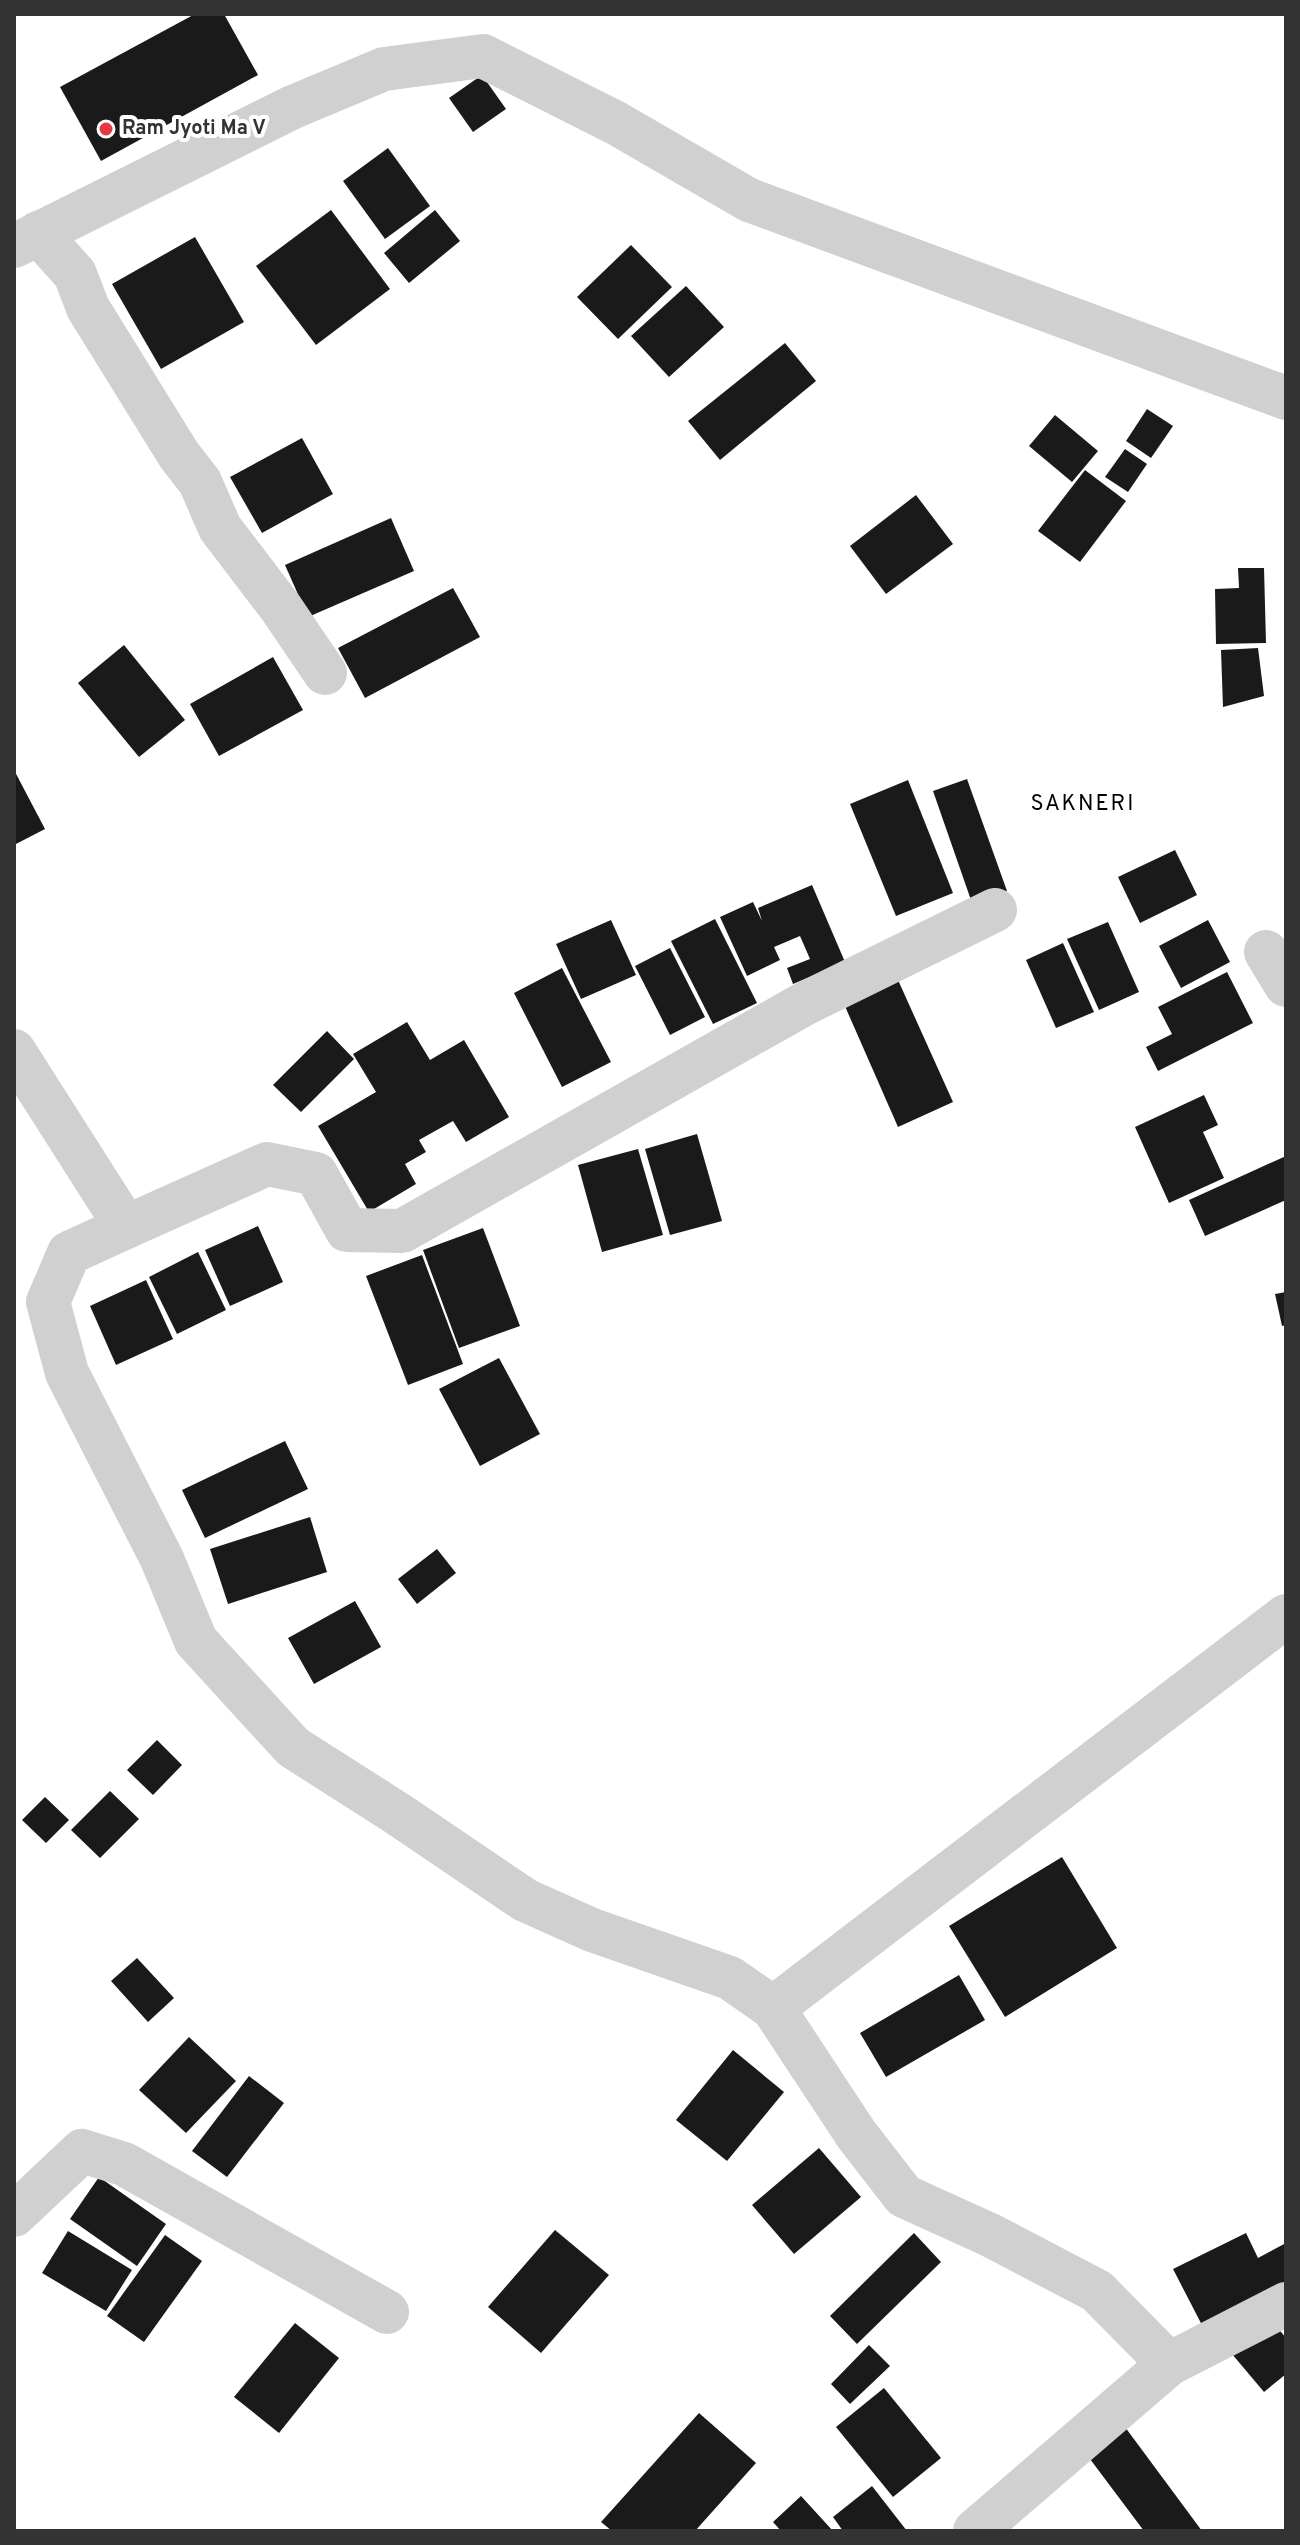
<svg xmlns="http://www.w3.org/2000/svg" width="1300" height="2545" font-family="Overpass,sans-serif">
	<style>
		.building { fill: #1a1a1a }
		.lines { fill: none; stroke-linecap: round; stroke-linejoin: round }
		.minor { stroke: #d0d0d0; stroke-width: 44 }
		.poi-dot { fill: #e63946; stroke: #fff; stroke-width: 3 }
		.labels { text-anchor: middle; dominant-baseline: central; stroke-width: 8; stroke-linejoin: round; paint-order: stroke }
		.poi-label { font-size: 20px; font-weight: bold; fill: #333; stroke: #fff; text-anchor: start }
		.neighbourhood-label { font-size: 22px; letter-spacing: 2px; fill: #000; stroke: #fff }
	</style>
	<rect width="100%" height="100%" fill="#fff"/>
	<g class="building">
		<polygon points="195,14 224,14 258,75 101,161 60,87"/>
		<polygon points="482,75 506,109 473,132 449,98"/>
		<polygon points="388,148 430,206 385,239 343,181"/>
		<polygon points="331,210 390,289 316,345 256,266"/>
		<polygon points="435,210 460,241 409,283 384,253"/>
		<polygon points="195,237 244,322 161,369 112,284"/>
		<polygon points="631,245 672,287 618,339 577,297"/>
		<polygon points="686,286 724,327 669,377 631,336"/>
		<polygon points="785,343 816,381 720,460 688,421"/>
		<polygon points="1147,409 1173,426 1151,458 1126,441"/>
		<polygon points="1055,415 1098,451 1072,482 1029,446"/>
		<polygon points="302,438 333,494 262,533 230,477"/>
		<polygon points="1125,449 1147,464 1128,492 1105,477"/>
		<polygon points="1085,470 1126,501 1080,562 1038,531"/>
		<polygon points="916,495 953,544 886,594 850,546"/>
		<polygon points="391,518 414,571 308,617 285,565"/>
		<polygon points="1238,568 1264,568 1266,643 1216,644 1215,589 1239,588"/>
		<polygon points="453,588 480,637 365,698 338,648"/>
		<polygon points="124,645 185,720 139,757 78,683"/>
		<polygon points="1258,648 1264,696 1223,707 1221,650"/>
		<polygon points="273,657 303,710 219,756 190,704"/>
		<polygon points="14,770 45,829 14,845"/>
		<polygon points="967,779 1007,891 972,903 933,791"/>
		<polygon points="908,780 953,893 896,916 850,804"/>
		<polygon points="1175,850 1197,895 1140,923 1118,877"/>
		<polygon points="812,885 845,962 793,984 787,968 810,959 800,936 774,947 780,960 747,976 720,917 753,902 762,921 758,908"/>
		<polygon points="715,919 757,1003 713,1024 671,941"/>
		<polygon points="611,920 636,975 581,999 556,944"/>
		<polygon points="1208,920 1230,962 1181,988 1159,946"/>
		<polygon points="1108,922 1139,992 1099,1010 1067,939"/>
		<polygon points="1063,943 1094,1012 1056,1028 1026,960"/>
		<polygon points="670,948 705,1017 670,1035 635,966"/>
		<polygon points="562,968 611,1062 562,1087 514,993"/>
		<polygon points="1227,972 1253,1023 1158,1071 1146,1047 1172,1034 1158,1007"/>
		<polygon points="898,980 953,1102 898,1127 844,1004"/>
		<polygon points="407,1022 430,1060 464,1040 509,1117 466,1142 453,1121 419,1140 426,1152 405,1164 416,1184 369,1212 318,1126 376,1092 353,1054"/>
		<polygon points="327,1031 354,1059 301,1112 273,1085"/>
		<polygon points="1204,1095 1218,1125 1203,1132 1224,1178 1169,1203 1135,1127"/>
		<polygon points="697,1134 722,1221 670,1235 645,1149"/>
		<polygon points="638,1149 663,1235 602,1252 578,1165"/>
		<polygon points="1286,1156 1286,1200 1205,1236 1189,1200"/>
		<polygon points="258,1226 283,1282 230,1306 205,1250"/>
		<polygon points="483,1228 520,1326 459,1348 423,1250"/>
		<polygon points="198,1252 226,1310 177,1334 149,1277"/>
		<polygon points="422,1255 463,1364 408,1385 366,1276"/>
		<polygon points="146,1280 173,1339 116,1365 90,1306"/>
		<polygon points="1286,1292 1286,1325 1282,1326 1275,1294"/>
		<polygon points="499,1358 540,1434 480,1466 439,1389"/>
		<polygon points="285,1441 308,1489 205,1538 182,1490"/>
		<polygon points="310,1517 327,1572 228,1604 210,1549"/>
		<polygon points="437,1549 456,1573 417,1604 398,1579"/>
		<polygon points="355,1601 381,1647 314,1684 288,1638"/>
		<polygon points="157,1740 182,1765 153,1795 127,1770"/>
		<polygon points="110,1791 139,1819 100,1858 71,1830"/>
		<polygon points="45,1797 69,1820 46,1843 22,1820"/>
		<polygon points="1062,1857 1117,1948 1005,2017 949,1926"/>
		<polygon points="137,1958 174,1998 148,2022 111,1981"/>
		<polygon points="959,1975 985,2020 886,2077 860,2033"/>
		<polygon points="189,2037 236,2081 186,2133 139,2090"/>
		<polygon points="733,2050 784,2092 727,2161 676,2120"/>
		<polygon points="249,2076 284,2103 227,2177 192,2151"/>
		<polygon points="819,2148 861,2197 794,2254 752,2205"/>
		<polygon points="99,2177 166,2224 137,2266 70,2219"/>
		<polygon points="555,2230 609,2275 541,2353 488,2307"/>
		<polygon points="68,2231 132,2270 106,2311 42,2273"/>
		<polygon points="914,2233 941,2262 857,2344 830,2316"/>
		<polygon points="1246,2233 1258,2258 1286,2243 1286,2288 1204,2329 1173,2269"/>
		<polygon points="165,2235 202,2261 144,2342 107,2316"/>
		<polygon points="1272,2321 1286,2338 1286,2374 1264,2392 1232,2354"/>
		<polygon points="295,2323 339,2358 279,2433 234,2397"/>
		<polygon points="869,2345 890,2366 850,2404 831,2384"/>
		<polygon points="884,2388 941,2458 893,2497 836,2427"/>
		<polygon points="699,2413 756,2463 695,2531 612,2531 601,2522"/>
		<polygon points="1125,2427 1202,2531 1144,2531 1087,2455"/>
		<polygon points="872,2486 907,2531 843,2531 833,2517"/>
		<polygon points="801,2496 833,2531 781,2531 773,2522"/>
	</g>
	<g class="lines">
		<g class="minor">
			<polyline points="38,233 75,274 88,308 179,455 200,482 220,528 281,608 325,673"/>
			<polyline points="14,246 293,107 384,69 483,56 616,123 749,200 1286,398"/>
			<polyline points="1266,952 1286,985"/>
			<polyline points="14,1051 126,1227 69,1253 48,1302 67,1373 162,1559 196,1641 293,1747 398,1814 525,1900 592,1930 730,1978 773,2008 856,2134 904,2196 990,2235 1097,2291 1169,2364 975,2531"/>
			<polyline points="126,1227 267,1164 316,1174 347,1230 402,1231 804,1004 995,910"/>
			<polyline points="773,2008 1286,1616"/>
			<polyline points="14,2215 82,2151 124,2164 387,2312"/>
			<polyline points="1169,2364 1286,2304"/>
		</g>
	</g>
	<circle class="poi-dot" cx="106" cy="129" r="8"/>
	<g class="labels">
		<g class="poi-label">
			<text x="122" y="129">Ram Jyoti Ma V</text>
		</g>
		<g class="neighbourhood-label">
			<text x="1083" y="804">SAKNERI</text>
		</g>
	</g>
	<rect width="1300" height="2545" fill="none" stroke="#333333" stroke-width="32"/>
</svg>
